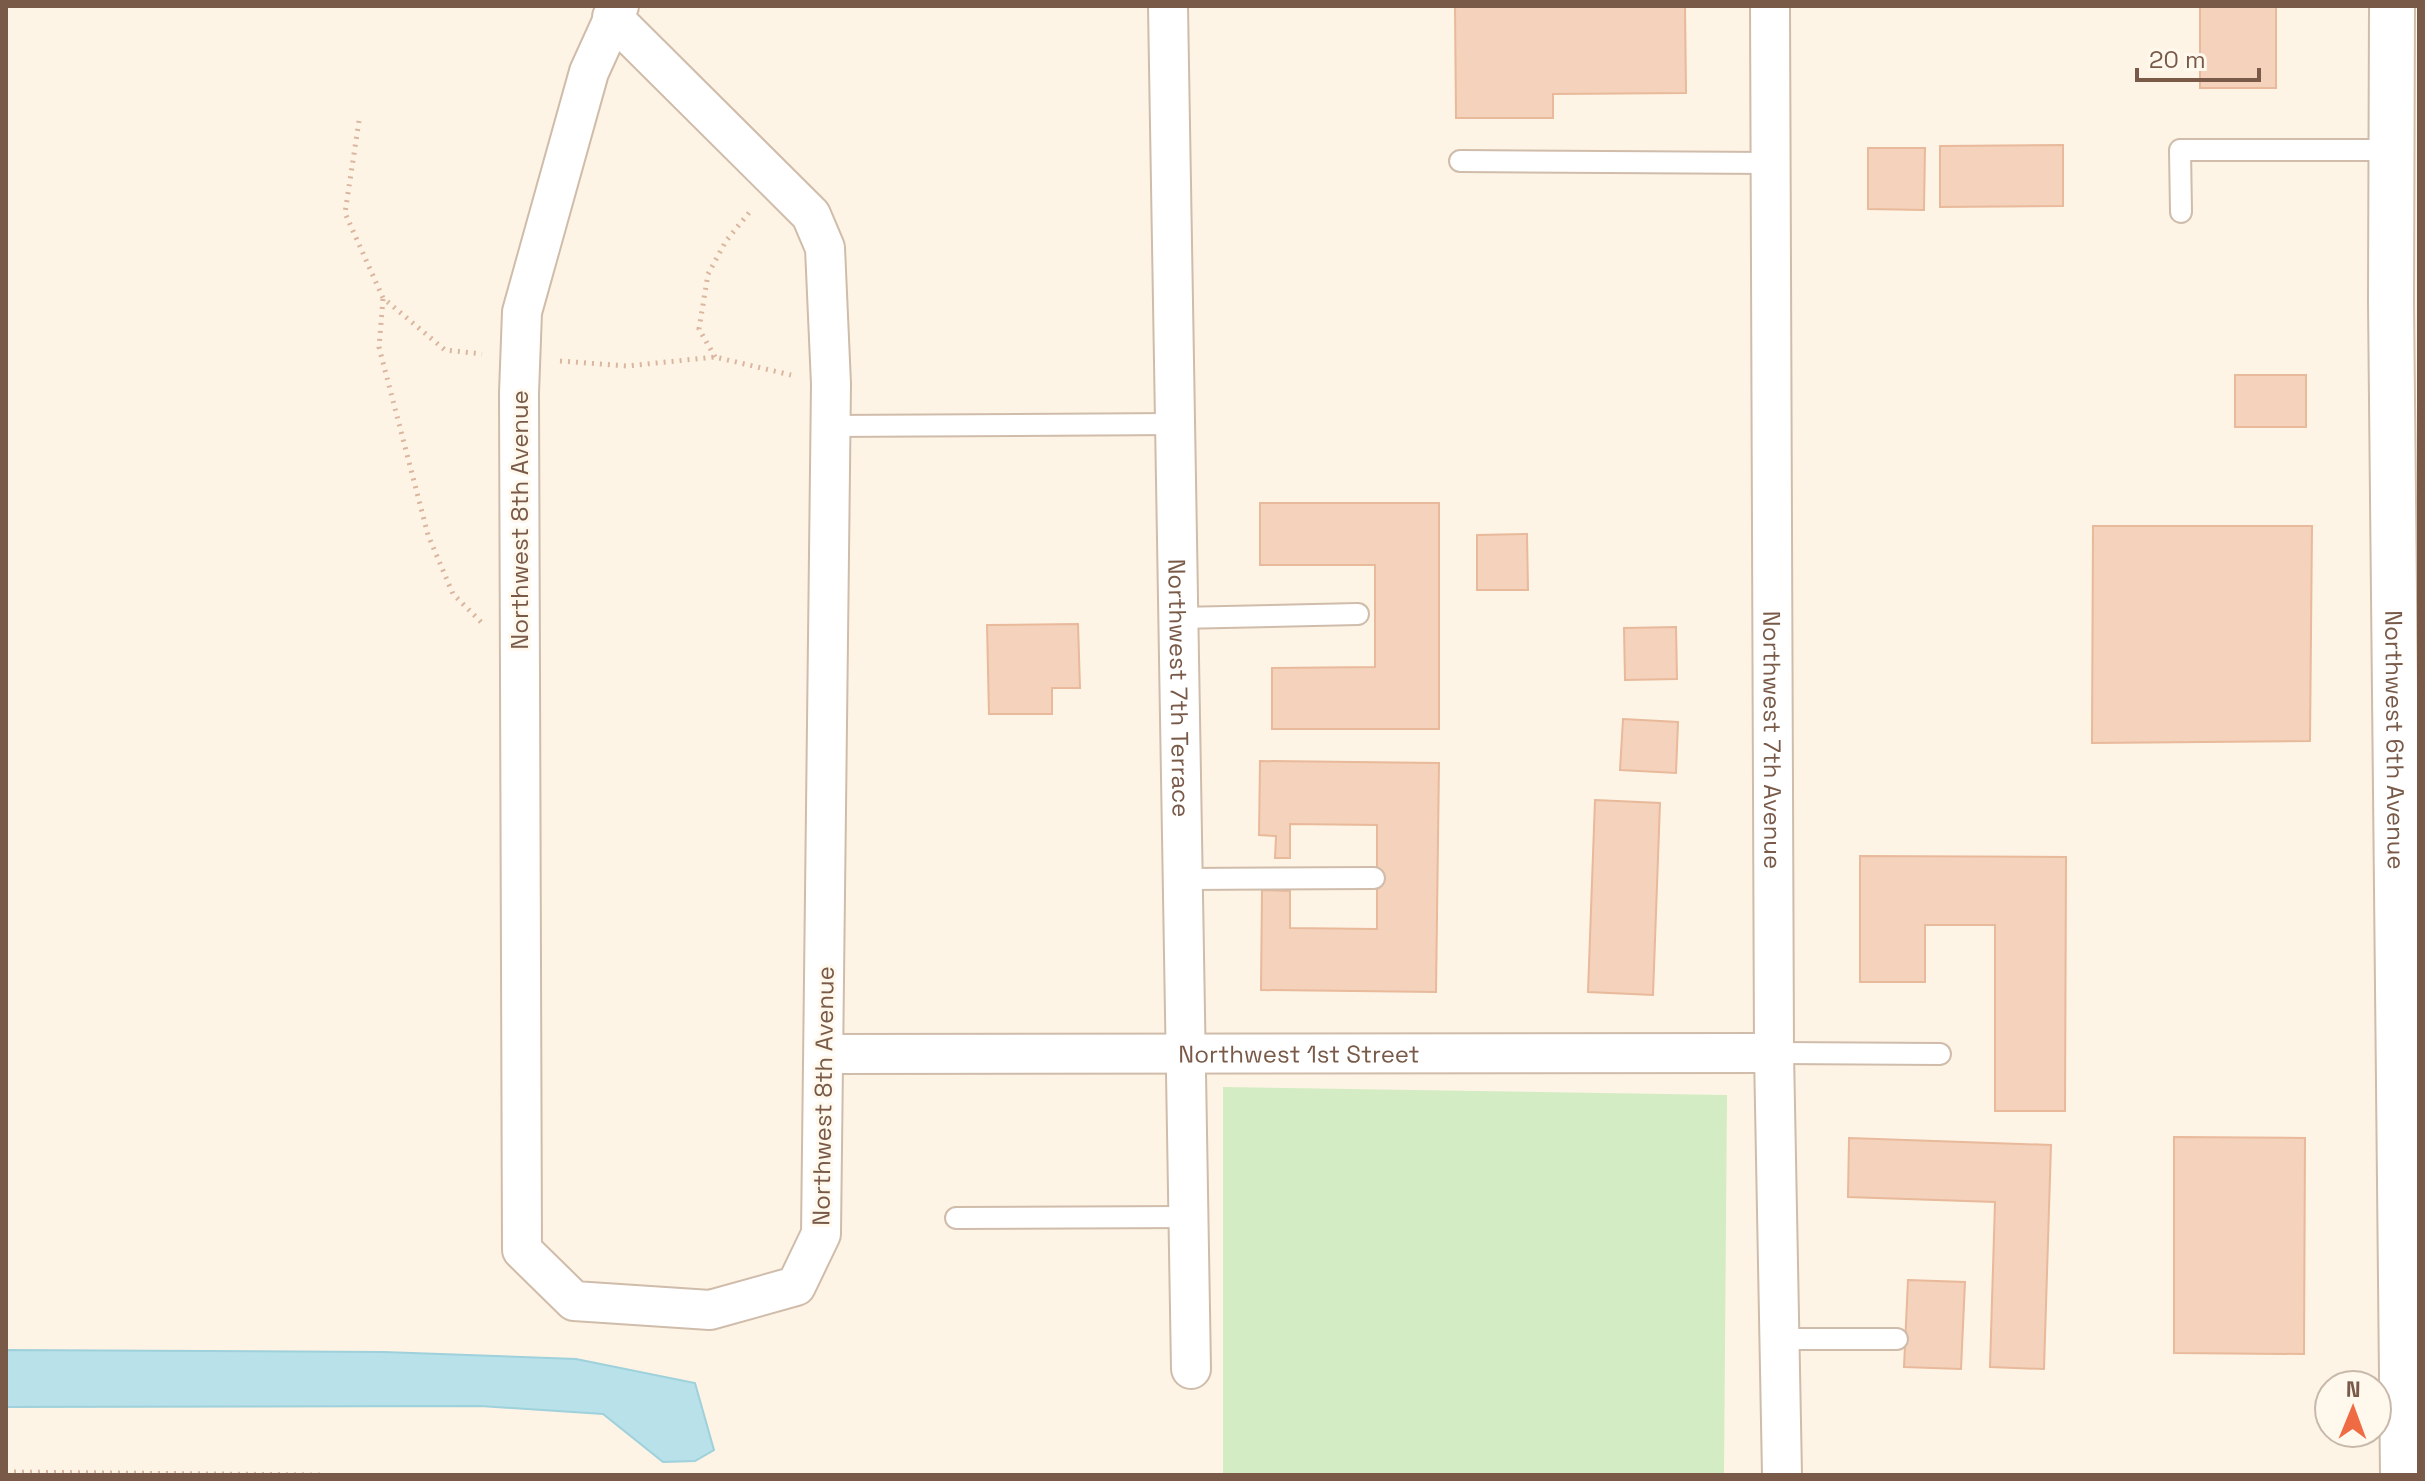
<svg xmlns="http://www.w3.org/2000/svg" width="2425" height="1481" font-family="'Space Grotesk',sans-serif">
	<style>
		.green { fill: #d3ecc3 }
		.water { fill: #b8e1e9; stroke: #9ed1db; stroke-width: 2 }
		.building { fill: #f5d2bb; stroke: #e8b99b; stroke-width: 2 }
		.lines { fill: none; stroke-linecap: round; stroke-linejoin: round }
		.service-casing { stroke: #d0bcaa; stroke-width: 24 }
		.minor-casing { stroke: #d0bcaa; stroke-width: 42 }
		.tertiary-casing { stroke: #d0bcaa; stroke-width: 48 }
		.path { stroke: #dab69e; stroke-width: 5; stroke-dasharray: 2 6; stroke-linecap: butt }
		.service { stroke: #fff; stroke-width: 20 }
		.minor { stroke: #fff; stroke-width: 38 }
		.tertiary { stroke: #fff; stroke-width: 44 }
		.labels { text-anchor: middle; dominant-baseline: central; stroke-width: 6; stroke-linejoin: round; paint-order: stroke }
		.street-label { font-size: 24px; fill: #795a48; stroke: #fff8ed }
	</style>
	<rect width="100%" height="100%" fill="#fef4e5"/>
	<polygon class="green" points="1223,1087 1727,1095 1724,1475 1223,1475"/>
	<polygon class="water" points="6,1350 384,1352 576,1359 695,1383 714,1450 695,1461 663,1462 603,1414 480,1406 6,1407"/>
	<g class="building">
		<polygon points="1455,6 1685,6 1686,93 1553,94 1553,118 1456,118"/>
		<rect x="2200" y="6" width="76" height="82"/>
		<polygon points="2063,145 2063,206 1940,207 1940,146"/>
		<polygon points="1868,148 1925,148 1924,210 1868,209"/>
		<rect x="2235" y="375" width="71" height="52"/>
		<polygon points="1260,503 1439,503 1439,729 1272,729 1272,668 1375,667 1375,565 1260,565"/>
		<polygon points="2093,526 2312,526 2310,741 2092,743"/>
		<polygon points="1527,534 1528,590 1477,590 1477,535"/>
		<polygon points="1078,624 1080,688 1052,688 1052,714 989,714 987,625"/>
		<polygon points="1676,627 1677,679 1625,680 1624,628"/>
		<polygon points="1623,719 1678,722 1676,773 1620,770"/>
		<polygon points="1260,761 1439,763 1436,992 1261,990 1262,890 1290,891 1290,928 1377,929 1377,825 1290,824 1290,858 1275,858 1276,836 1259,835"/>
		<polygon points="1595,800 1660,803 1653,995 1588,992"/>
		<polygon points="1860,856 2066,857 2065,1111 1995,1111 1995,925 1925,925 1925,982 1860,982"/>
		<polygon points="2174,1137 2305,1138 2304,1354 2174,1353"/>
		<polygon points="1849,1138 2051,1145 2044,1369 1990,1367 1995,1202 1848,1197"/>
		<polygon points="1908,1280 1965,1282 1961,1369 1904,1367"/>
	</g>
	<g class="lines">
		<g class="service-casing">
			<g id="service">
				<polyline points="1460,161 1770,163"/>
				<polyline points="2181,212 2180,150 2392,150"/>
				<polyline points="830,426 1176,424"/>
				<polyline points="1178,618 1358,614"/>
				<polyline points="1183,879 1374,878"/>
				<polyline points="1774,1053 1940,1054"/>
				<polyline points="956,1218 1188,1217"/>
				<polyline points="1780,1339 1897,1339"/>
			</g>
		</g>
		<g class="minor-casing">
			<g id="minor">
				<path id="s1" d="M1168 6 1191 1369"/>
				<path id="s2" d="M1770 6 1774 1053 1782 1475"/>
				<polyline points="612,17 811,215 825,248 831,384 821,1234 796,1286 710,1310 574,1301 522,1250 519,393 522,312 589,72 619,6"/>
				<path id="s3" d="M825 1054 1774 1053"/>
			</g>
		</g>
		<g class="tertiary-casing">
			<g id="tertiary">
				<path id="s4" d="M2392 6 2391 302 2403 1475"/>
			</g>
		</g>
		<g class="path">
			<polyline points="359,121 345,213 383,298 445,350 482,354"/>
			<polyline points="383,299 379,347 428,535 453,594 481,622"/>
			<polyline points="715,357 699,329 708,274 726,241 752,209"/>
			<polyline points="560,361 627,366 715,357 791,375"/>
			<polyline points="6,1472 320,1475"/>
		</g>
		<use href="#service" class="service"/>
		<use href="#minor" class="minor"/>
		<use href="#tertiary" class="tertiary"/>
	</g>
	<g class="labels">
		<g class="street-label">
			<text transform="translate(519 520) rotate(-90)">Northwest 8th Avenue</text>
			<text stroke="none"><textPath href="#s1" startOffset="682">Northwest 7th Terrace</textPath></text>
			<text stroke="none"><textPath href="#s4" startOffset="734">Northwest 6th Avenue</textPath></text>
			<text stroke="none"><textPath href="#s2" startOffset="734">Northwest 7th Avenue</textPath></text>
			<text stroke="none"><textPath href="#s3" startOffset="474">Northwest 1st Street</textPath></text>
			<text transform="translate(823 1096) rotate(-89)">Northwest 8th Avenue</text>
		</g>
	</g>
	<rect width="2425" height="1481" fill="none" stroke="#795a48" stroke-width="16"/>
	<g transform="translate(2353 1409) rotate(1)"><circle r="38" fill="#fff8ed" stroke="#c9b9ab" stroke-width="2"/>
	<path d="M0-6L14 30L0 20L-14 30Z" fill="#ee6b44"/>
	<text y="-12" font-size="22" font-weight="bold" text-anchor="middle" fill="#795a48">N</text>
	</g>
	<path d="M2137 68v12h122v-12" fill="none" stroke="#795a48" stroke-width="4"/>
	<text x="2149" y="68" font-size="24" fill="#795a48" stroke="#fff8ed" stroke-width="6" paint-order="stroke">20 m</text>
</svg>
